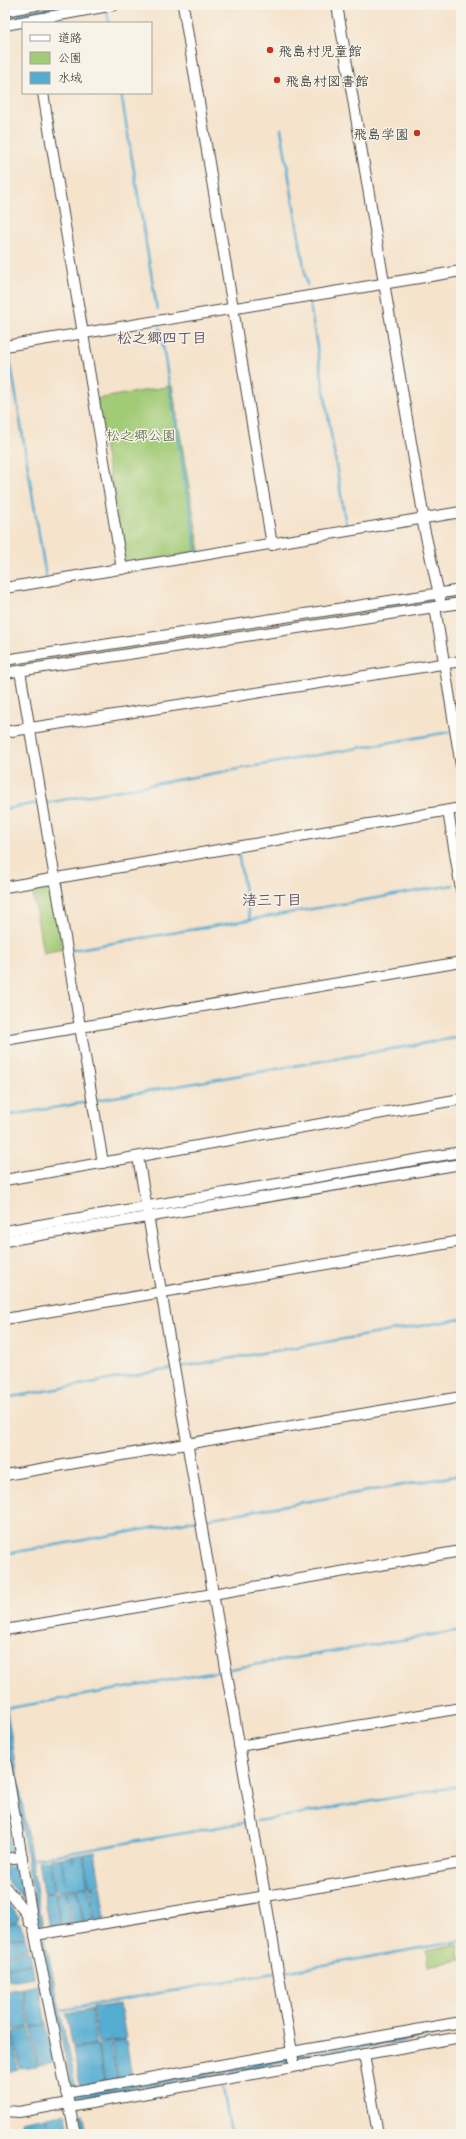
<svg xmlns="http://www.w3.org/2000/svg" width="466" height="2139" font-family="'Playpen Sans','Klee One',sans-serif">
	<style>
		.green { fill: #a2cb77; stroke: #667b51 }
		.water { fill: #55acd1; stroke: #406c7e }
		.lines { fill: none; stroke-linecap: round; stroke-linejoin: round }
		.stream { stroke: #55acd1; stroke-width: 2.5 }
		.minor-casing { stroke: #494743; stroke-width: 12 }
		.minor { stroke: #fff; stroke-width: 10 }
		.poi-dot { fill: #c8321e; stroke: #f7f3e8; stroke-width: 1.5 }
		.labels { text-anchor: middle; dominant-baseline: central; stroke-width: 3; stroke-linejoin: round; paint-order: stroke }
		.poi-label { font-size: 14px; fill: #2b2b2b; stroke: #f7f3e8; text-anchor: start }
		.park-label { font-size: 14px; fill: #4f5b42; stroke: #f7f3e8 }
		.neighbourhood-label { font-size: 15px; font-weight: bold; fill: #655166; stroke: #f7f3e8 }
	</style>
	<rect width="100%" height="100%" fill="#f7f3e8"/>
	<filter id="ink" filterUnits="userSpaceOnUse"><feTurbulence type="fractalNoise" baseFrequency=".025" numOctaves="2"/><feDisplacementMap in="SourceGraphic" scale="8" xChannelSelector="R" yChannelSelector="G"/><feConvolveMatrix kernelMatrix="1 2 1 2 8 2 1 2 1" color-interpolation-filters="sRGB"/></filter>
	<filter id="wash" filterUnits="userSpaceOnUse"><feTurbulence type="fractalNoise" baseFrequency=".012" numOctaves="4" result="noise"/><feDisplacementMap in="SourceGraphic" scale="16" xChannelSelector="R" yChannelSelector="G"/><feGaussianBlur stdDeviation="0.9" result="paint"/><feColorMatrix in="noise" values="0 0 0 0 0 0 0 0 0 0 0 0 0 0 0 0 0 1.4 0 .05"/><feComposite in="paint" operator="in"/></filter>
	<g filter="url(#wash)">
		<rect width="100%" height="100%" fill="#f5e3cc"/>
		<g class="green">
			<polygon points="172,386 200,552 129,563 125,561 96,399"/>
			<polygon points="49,884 52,886 63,949 43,953 32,887"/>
			<polygon points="458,1945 460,1960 428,1966 426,1951"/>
		</g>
		<g class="water">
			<polygon points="59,5 83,5 5,19 5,15"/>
			<polygon points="461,1154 461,1160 5,1238 5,1234"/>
			<polygon points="5,1698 43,1929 39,1930 5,1728"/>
			<polygon points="5,1812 12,1852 5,1853"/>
			<polygon points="95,1852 100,1884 89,1886 84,1854"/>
			<polygon points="83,1854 88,1886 66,1890 61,1858 72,1856 73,1863 73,1856"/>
			<polygon points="61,1858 66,1890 55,1891 50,1859"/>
			<polygon points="49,1860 54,1892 43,1893 38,1861"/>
			<polygon points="18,1864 23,1898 5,1879 5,1868"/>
			<polygon points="100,1886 105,1919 95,1921 90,1887"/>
			<polygon points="88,1887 94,1921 84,1923 78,1889"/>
			<polygon points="77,1889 83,1923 73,1924 67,1891"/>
			<polygon points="66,1891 71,1924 61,1926 56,1893"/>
			<polygon points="55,1893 60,1926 50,1928 44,1894"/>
			<polygon points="5,1898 19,1917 17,1922 5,1924"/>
			<polygon points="20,1923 25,1936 5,1939 5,1925"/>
			<polygon points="25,1937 29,1949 5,1953 5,1940"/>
			<polygon points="45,1938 77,2094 461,2026 461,2031 75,2099 73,2095 40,1939"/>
			<polygon points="29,1951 32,1963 7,1967 5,1954"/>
			<polygon points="32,1964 34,1977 9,1981 7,1968"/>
			<polygon points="38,1985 46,2024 31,2027 23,1988"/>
			<polygon points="22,1988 29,2027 13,2030 6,1991"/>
			<polygon points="5,1994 11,2030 5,2031"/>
			<polygon points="120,2004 126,2039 98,2043 92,2008"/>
			<polygon points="91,2009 96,2044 73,2048 66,2013"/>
			<polygon points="46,2025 54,2062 38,2065 31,2028"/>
			<polygon points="29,2028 37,2066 20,2068 13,2032"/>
			<polygon points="12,2032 18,2069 5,2073 5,2033"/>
			<polygon points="126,2040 132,2077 118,2080 112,2042"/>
			<polygon points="110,2042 117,2080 105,2082 98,2045"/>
			<polygon points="97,2045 104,2082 80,2086 73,2049"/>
			<polygon points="83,2113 87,2134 82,2134 78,2115"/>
			<polygon points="63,2114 66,2116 69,2129 49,2133 46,2117"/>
			<polygon points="45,2117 47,2133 22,2134 21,2122"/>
		</g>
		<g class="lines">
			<g class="stream">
				<polyline points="107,11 109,23"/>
				<polyline points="121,93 157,309"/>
				<polyline points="281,129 307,285"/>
				<polyline points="310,304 346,526"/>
				<polyline points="5,327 6,335"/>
				<polyline points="160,328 197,553"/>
				<polyline points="9,353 46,577"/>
				<polyline points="443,598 461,595"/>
				<polyline points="367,609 438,599"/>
				<polyline points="5,726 19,724"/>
				<polyline points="46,803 449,732"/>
				<polyline points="5,809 38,803"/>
				<polyline points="238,852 250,920"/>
				<polyline points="72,950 453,885"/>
				<polyline points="97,1100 461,1037"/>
				<polyline points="5,1116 88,1102"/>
				<polyline points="180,1367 461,1319"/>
				<polyline points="5,1398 171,1369"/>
				<polyline points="206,1519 461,1475"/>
				<polyline points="5,1554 197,1520"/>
				<polyline points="230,1669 461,1630"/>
				<polyline points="10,1708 222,1671"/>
				<polyline points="5,1810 6,1810"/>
				<polyline points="257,1821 461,1786"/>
				<polyline points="34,1859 248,1822"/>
				<polyline points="284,1972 461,1941"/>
				<polyline points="63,2010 274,1973"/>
				<polyline points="223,2088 231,2134"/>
			</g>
		</g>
	</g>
	<g filter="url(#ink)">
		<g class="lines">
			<g class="minor-casing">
				<g id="minor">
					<polyline points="183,5 272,545"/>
					<polyline points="337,5 424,519"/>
					<polyline points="5,11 36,5"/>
					<polyline points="5,25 114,5"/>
					<polyline points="43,93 122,569"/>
					<polyline points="5,346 461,271"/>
					<polyline points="422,519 440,599"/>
					<polyline points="5,588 461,512"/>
					<polyline points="435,607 461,766"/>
					<polyline points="5,660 461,590"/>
					<polyline points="20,671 103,1163"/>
					<polyline points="5,673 461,603"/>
					<polyline points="5,732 461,661"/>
					<polyline points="448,811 461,890"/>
					<polyline points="5,887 461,808"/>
					<polyline points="5,1040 461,962"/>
					<polyline points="138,1157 292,2052 461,2022"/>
					<polyline points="5,1180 461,1099"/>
					<polyline points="5,1231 461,1152"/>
					<polyline points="5,1241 461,1164"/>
					<polyline points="5,1319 461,1241"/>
					<polyline points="5,1475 461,1397"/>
					<polyline points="5,1630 461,1551"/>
					<polyline points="239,1746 461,1708"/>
					<polyline points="5,1758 35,1935 75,2134"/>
					<polyline points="5,1859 22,1857"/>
					<polyline points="5,1887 26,1913 29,1922"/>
					<polyline points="35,1935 461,1863"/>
					<polyline points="364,2054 378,2134"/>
					<polyline points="66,2093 292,2052 293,2059"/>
					<polyline points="69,2107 461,2037"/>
					<polyline points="5,2111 19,2112 69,2103"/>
				</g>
			</g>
			<use href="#minor" class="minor"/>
		</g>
	</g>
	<g class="poi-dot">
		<circle cx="270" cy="50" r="4"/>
		<circle cx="277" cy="80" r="4"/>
		<circle cx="417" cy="133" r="4"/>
	</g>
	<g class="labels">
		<g class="poi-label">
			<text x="278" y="50">飛島村児童館</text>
			<text x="285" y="80">飛島村図書館</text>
			<text x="409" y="133" text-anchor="end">飛島学園</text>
		</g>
		<g class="park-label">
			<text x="141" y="434">松之郷公園</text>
		</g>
		<g class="neighbourhood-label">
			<text x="162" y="336">松之郷四丁目</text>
			<text x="272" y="898">渚三丁目</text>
		</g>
	</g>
	<rect width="466" height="2139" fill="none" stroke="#f7f3e8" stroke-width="20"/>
	<rect x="22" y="22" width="130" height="72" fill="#f7f3e8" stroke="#a5a39c"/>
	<rect x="30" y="35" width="20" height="6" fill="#ffffff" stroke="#a5a39c"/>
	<text x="58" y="42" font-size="12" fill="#2b2b2b">道路</text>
	<rect x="30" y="52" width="20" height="12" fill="#a2cb77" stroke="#a5a39c"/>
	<text x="58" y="62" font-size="12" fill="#2b2b2b">公園</text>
	<rect x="30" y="72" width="20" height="12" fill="#55acd1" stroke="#a5a39c"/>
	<text x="58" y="82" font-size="12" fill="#2b2b2b">水域</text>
</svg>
